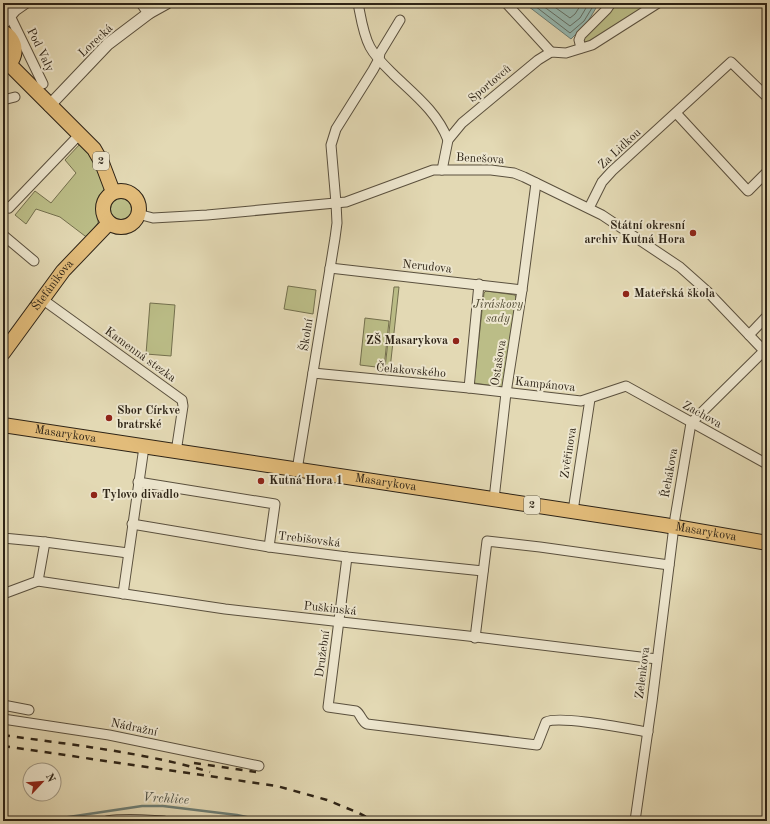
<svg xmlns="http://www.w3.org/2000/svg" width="770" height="824" font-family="'Old Standard TT',serif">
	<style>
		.green { fill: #bbbd87; stroke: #74704e }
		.water { fill: #96b9b2; stroke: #6c7d74 }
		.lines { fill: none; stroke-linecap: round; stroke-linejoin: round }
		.shore { stroke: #626e64; stroke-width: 1 }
		.stream { stroke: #6c7d74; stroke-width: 2.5 }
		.minor-casing { stroke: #5a503e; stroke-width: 11 }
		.tertiary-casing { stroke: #5a503e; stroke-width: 13 }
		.primary-casing { stroke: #2d2316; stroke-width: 16 }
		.minor { stroke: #ede6ce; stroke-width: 9 }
		.tertiary { stroke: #ede6ce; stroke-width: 11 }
		.primary { stroke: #e2bc7a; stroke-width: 14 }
		.rail { stroke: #2d2316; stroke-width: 2.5; stroke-dasharray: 7 7; stroke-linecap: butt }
		.poi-dot { fill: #8f2418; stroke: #ede6ce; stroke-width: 1.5 }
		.labels { text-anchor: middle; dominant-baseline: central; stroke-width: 4; stroke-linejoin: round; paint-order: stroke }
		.shield { fill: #ede6ce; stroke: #675e4d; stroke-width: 1 }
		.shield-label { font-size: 11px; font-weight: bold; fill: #2d2316 }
		.street-label { font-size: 12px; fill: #2d2316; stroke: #ede6ce }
		.poi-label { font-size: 12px; font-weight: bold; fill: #2d2316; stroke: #ede6ce; text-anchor: start }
		.park-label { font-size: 12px; font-style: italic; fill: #504a32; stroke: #ede6ce }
		.water-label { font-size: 13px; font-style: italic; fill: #4c5045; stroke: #ede6ce }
	</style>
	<rect width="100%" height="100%" fill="#e3d9b4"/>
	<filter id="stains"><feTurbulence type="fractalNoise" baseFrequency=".005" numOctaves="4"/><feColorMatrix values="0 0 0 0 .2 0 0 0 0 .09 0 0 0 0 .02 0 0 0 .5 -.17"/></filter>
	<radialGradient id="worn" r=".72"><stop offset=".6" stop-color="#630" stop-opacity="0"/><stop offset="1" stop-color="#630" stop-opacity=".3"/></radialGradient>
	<g class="green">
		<polygon points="617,3 644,3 647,7 589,42 584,42 583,40"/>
		<polygon points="80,144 89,149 105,187 98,205 98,223 87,237 85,236 60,217 36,209 26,224 15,215 35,191 51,203 76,173 65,160"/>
		<circle cx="121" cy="208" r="12"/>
		<polygon points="288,286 316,290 313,314 284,309"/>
		<polygon points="394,287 399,287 390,369 385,368"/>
		<polygon points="486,291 515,295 517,300 503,384 502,387 474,383 484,293"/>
		<polygon points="150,303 175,305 171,356 146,354"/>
		<polygon points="365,318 389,321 384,368 360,365"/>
	</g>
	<polygon class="water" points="524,3 599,3 587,23 571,39"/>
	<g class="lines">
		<g class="shore">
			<polyline points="531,3 570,33 584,21 595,3"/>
			<polyline points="539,3 570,26 580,18 589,3"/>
			<polyline points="549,3 570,18 575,14 582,3"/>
		</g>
		<polyline class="stream" points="42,821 142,806 163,806 237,815 265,821"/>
		<g class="minor-casing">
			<g id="minor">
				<path d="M358 3C361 18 363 34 370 47 376 58 385 66 394 75 415 95 437 112 448 140"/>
				<polyline points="506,3 551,52"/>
				<polyline points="3,7 12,20 43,84"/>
				<polyline points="581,48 579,40 581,35 607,9 611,3"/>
				<polyline points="3,100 15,97"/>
				<polyline points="676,113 748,191 767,172"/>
				<polyline points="442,170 448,140 462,123 538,60 551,52 566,53 592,45 658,3"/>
				<polyline points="3,204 9,208 79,135"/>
				<polyline points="589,208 602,182 612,171 731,62 767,97"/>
				<polyline points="138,214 153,218 207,215 346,202 433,170 491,170 514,173 524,177 602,215 680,267 707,291 767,354"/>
				<polyline points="3,235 34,261"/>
				<polyline points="330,268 522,290"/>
				<polyline points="42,299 182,400 183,406 176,452"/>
				<polyline points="749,335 767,316"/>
				<polyline points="313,373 469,388 581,401 626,386 767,464"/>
				<polyline points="469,388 479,284"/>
				<polyline points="297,470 335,238 337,223 336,203 331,145 336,129 373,70 379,59 380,53 400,20"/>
				<polyline points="138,482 275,504 269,547"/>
				<polyline points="494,499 506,393 522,290 536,183"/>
				<polyline points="573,511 590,399"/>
				<polyline points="132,524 269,547 347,557 483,571"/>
				<polyline points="3,538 45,542 128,553"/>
				<path d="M347 557 328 707 356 711C361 714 361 721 367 724L537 745 546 722C560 715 629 729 648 732"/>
				<polyline points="38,581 45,542"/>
				<polyline points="3,594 38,581 225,609 468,636 657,659"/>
				<polyline points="123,594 144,447"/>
				<polyline points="475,638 487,541 540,547 669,565"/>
				<polyline points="3,705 29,710"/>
				<polyline points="3,719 109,735 259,766"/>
				<path d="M107 821C126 818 145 820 164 821"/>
				<polyline points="635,821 652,702 675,518 691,423 764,351"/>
			</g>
		</g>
		<g class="tertiary-casing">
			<g id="tertiary">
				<polyline points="142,3 149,13"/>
				<polyline points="3,24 15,10 25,3"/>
				<polyline points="49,106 108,44 149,13 167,3"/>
			</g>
		</g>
		<g class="primary-casing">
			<g id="primary">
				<path d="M3 32C18 40 19 60 3 68"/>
				<polyline points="9,64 94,149 102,163 113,192"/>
				<circle cx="121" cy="209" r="18"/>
				<path id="s1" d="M3 353 63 271 109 223"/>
				<path id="s2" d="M3 425 664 525 767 543"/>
			</g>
		</g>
		<use href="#minor" class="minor"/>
		<use href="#tertiary" class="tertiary"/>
		<use href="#primary" class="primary"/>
		<g class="rail">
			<path d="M3 735C72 745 143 752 210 772"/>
			<polyline points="3,746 277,786 327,800 359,813 374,821"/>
			<polyline points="194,763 256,772"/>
		</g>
	</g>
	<g class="poi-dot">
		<circle cx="693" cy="233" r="4"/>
		<circle cx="626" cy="294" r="4"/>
		<circle cx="456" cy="341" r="4"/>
		<circle cx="109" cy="418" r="4"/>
		<circle cx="261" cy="481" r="4"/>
		<circle cx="94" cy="495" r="4"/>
	</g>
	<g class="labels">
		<g class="shield">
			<rect x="93" y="152" width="16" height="18" rx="3"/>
			<rect x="524" y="496" width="16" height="18" rx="3"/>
		</g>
		<g class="shield-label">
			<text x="101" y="161">2</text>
			<text x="532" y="505">2</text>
		</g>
		<g class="street-label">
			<text transform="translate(96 41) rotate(-43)">Lorecká</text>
			<text transform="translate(40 50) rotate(64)">Pod Valy</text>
			<text transform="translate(490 84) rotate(-40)">Sportovců</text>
			<text transform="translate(620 149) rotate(-43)">Za Lidkou</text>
			<text transform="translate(480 159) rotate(3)">Benešova</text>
			<text transform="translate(427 267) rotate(6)">Nerudova</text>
			<text stroke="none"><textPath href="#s1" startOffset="84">Štefánikova</textPath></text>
			<text transform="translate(307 335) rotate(-81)">Školní</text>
			<text transform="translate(140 355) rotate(36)">Kamenná stezka</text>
			<text transform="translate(499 363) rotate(-81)">Ostašova</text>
			<text transform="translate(411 371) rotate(5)">Čelakovského</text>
			<text transform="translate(545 385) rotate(6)">Kampánova</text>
			<text transform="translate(702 415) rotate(29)">Zachova</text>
			<text stroke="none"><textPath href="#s2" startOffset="63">Masarykova</textPath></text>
			<text transform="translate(569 453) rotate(-81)">Zvěřinova</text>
			<text transform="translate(670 473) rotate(-80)">Řehákova</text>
			<text stroke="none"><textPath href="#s2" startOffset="387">Masarykova</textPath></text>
			<text stroke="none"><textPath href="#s2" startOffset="711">Masarykova</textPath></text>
			<text transform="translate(309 540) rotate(7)">Trebišovská</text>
			<text transform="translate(330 609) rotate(6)">Puškinská</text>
			<text transform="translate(323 654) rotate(-82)">Družební</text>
			<text transform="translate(643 673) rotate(-83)">Zelenkova</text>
			<text transform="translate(134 728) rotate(12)">Nádražní</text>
		</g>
		<g class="poi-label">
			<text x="685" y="226" text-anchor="end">Státní okresní<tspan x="685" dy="14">archiv Kutná Hora</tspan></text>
			<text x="634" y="294">Mateřská škola</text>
			<text x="448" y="341" text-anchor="end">ZŠ Masarykova</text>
			<text x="117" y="411">Sbor Církve<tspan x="117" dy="14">bratrské</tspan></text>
			<text x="269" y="481">Kutná Hora 1</text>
			<text x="102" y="495">Tylovo divadlo</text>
		</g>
		<g class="park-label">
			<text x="498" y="305">Jiráskovy<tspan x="498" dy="14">sady</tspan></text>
		</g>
		<g class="water-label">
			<text transform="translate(166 799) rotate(4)">Vrchlice</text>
		</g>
	</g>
	<rect width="770" height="824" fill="none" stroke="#e3d9b4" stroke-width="16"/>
	<rect x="4" y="4" width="762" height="816" fill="none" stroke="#2d2316" stroke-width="2"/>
	<rect x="8" y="8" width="754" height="808" fill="none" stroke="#2d2316"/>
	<g transform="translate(42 782) rotate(64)"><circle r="19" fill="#ede6ce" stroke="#a09884"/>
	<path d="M0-3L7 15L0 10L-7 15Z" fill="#8f2418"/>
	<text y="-6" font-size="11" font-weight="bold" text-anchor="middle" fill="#2d2316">N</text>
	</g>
	<rect width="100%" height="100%" filter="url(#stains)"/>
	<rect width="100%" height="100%" fill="url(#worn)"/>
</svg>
